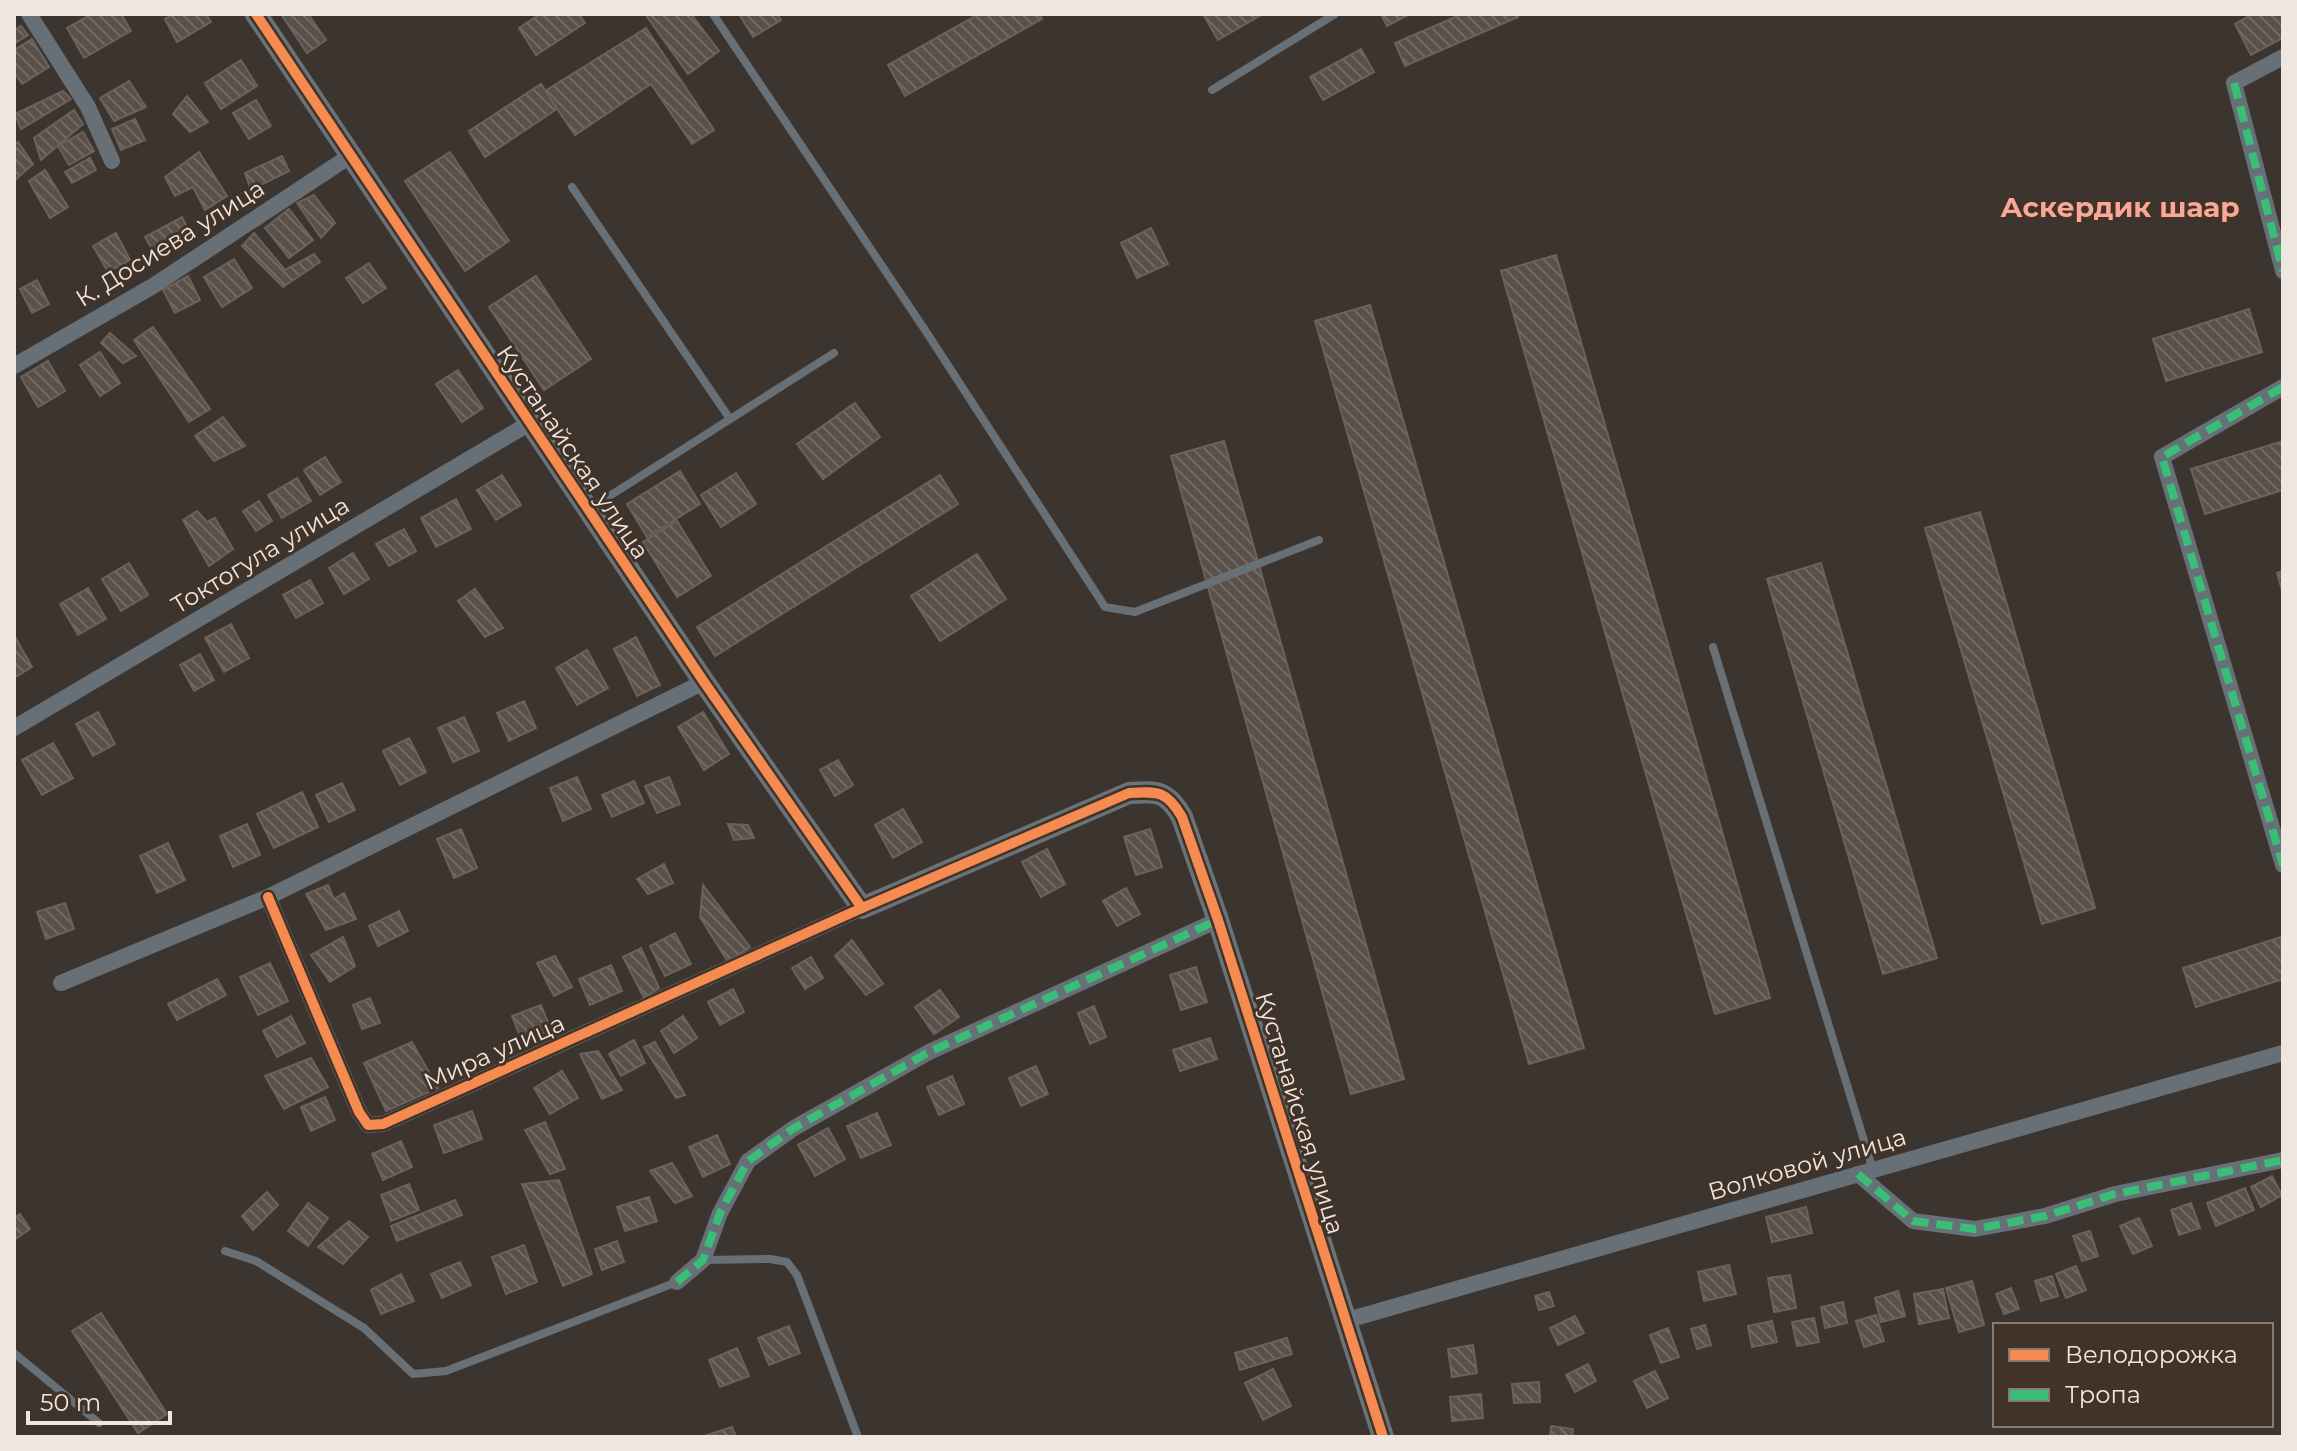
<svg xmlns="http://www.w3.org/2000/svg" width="2297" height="1451" font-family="Montserrat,sans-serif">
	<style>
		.building { fill: url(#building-back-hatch); stroke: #69625d; stroke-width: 2 }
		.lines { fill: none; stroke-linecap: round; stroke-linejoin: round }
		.lane { stroke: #677077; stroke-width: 8 }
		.street { stroke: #677077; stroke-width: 16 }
		.secondary { stroke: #6a7379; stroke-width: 22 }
		.quiet { stroke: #3abd76; stroke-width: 8; stroke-dasharray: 16 8; stroke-linecap: butt }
		.cycleway-casing { stroke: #423329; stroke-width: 15 }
		.cycleway { stroke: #f68b52; stroke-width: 10 }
		.labels { text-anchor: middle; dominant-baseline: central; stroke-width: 6; stroke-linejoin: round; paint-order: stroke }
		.street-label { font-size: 24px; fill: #efe6e0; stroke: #423329 }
		.quarter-label { font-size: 28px; font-weight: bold; fill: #f9a897; stroke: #423329 }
	</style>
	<defs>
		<pattern id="building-back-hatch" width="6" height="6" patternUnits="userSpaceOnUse" patternTransform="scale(2)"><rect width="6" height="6" fill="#5b5049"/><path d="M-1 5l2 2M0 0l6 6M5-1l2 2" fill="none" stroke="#736963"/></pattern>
	</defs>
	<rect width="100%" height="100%" fill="#3c342f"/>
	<g class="building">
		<polygon points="92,14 121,14 131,31 84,58 67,28"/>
		<polygon points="173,14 206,14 211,22 177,42 165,19"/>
		<polygon points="281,14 308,14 326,40 307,53"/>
		<polygon points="540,14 579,14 585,23 536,55 519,28"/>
		<polygon points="645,14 691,14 719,51 688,74"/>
		<polygon points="739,14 777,14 781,20 753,37"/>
		<polygon points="979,14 1039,14 1042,19 905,96 888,65"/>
		<polygon points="1203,14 1263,14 1218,40"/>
		<polygon points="1381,14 1410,14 1387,26"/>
		<polygon points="1462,14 1516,14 1518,17 1405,66 1395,43"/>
		<polygon points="2253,14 2283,14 2283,38 2251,55 2235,24"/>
		<polygon points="21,26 28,35 14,44 14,30"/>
		<polygon points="646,28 714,130 692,144 651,84 575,135 545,91"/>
		<polygon points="32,39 49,67 22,84 14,72 14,50"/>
		<polygon points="1361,49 1374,72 1323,100 1310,77"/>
		<polygon points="241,60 257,86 221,109 205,83"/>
		<polygon points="129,81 146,107 114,121 100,98"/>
		<polygon points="541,84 557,109 485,157 469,131"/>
		<polygon points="63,91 71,99 21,129 15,114"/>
		<polygon points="187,96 208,122 190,132 173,114"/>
		<polygon points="256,100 271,126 249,139 233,113"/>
		<polygon points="74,110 83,124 41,160 34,138"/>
		<polygon points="135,119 145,140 121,150 112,129"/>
		<polygon points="83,132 94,151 69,165 58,146"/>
		<polygon points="18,142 33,164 14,181 14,145"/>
		<polygon points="199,152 227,196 205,210 193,187 175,196 165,177"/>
		<polygon points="450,152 509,241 465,271 405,181"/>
		<polygon points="282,156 289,171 251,190 245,173"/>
		<polygon points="90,158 96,170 72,183 65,172"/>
		<polygon points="45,170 68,207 50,218 29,181"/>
		<polygon points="314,195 335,223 321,238 297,203"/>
		<polygon points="289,209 313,240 289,258 265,228"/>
		<polygon points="182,217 189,231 153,251 145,237"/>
		<polygon points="1151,228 1168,264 1137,278 1121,243"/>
		<polygon points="116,233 130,260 108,272 93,246"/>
		<polygon points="254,233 285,270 314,254 320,262 283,287 242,246"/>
		<polygon points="1556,255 1770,998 1715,1014 1501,271"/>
		<polygon points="234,259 252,288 222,307 204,277"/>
		<polygon points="369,263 386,288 363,303 346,278"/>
		<polygon points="188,276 200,300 175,313 163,290"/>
		<polygon points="536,276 591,359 544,390 489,307"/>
		<polygon points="37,280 49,304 32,313 20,289"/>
		<polygon points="1370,305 1584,1048 1529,1064 1315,321"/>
		<polygon points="2249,309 2262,352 2166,381 2153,339"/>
		<polygon points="153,327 210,409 189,422 134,340"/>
		<polygon points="110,333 136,356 123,363 101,343"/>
		<polygon points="100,352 120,383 100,396 80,365"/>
		<polygon points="48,361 65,391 38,407 21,377"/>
		<polygon points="458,370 483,408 462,422 436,384"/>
		<polygon points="855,403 880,437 823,479 797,444"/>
		<polygon points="223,417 245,446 214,461 195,436"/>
		<polygon points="1224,441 1404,1079 1351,1094 1171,456"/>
		<polygon points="2283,441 2283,490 2205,514 2191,469"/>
		<polygon points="325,457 341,482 320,495 304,470"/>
		<polygon points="680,471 700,504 647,537 627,504"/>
		<polygon points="736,473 756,504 721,527 701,495"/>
		<polygon points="502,475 521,505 496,520 477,490"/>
		<polygon points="940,475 958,504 715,656 697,627"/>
		<polygon points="297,478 311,501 282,518 268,495"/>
		<polygon points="456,499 471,529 436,547 421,518"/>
		<polygon points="259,501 272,521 256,531 243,511"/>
		<polygon points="197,511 207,522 215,518 233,549 209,566 183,520"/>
		<polygon points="1980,512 2095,908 2042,924 1925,528"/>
		<polygon points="677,521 711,576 677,597 643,542"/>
		<polygon points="404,529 416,551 389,566 376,544"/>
		<polygon points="353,553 369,579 344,594 329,568"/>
		<polygon points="977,554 1006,599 940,641 911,596"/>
		<polygon points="129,563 148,595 121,611 102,579"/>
		<polygon points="1821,563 1937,958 1883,974 1767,579"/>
		<polygon points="2283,571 2283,594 2277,573"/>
		<polygon points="310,580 323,603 296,618 283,595"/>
		<polygon points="88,588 106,619 78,635 60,604"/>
		<polygon points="475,589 503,628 485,637 458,601"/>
		<polygon points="231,624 249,658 224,672 205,638"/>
		<polygon points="14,635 32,667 14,678"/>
		<polygon points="636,637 660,685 637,696 614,649"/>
		<polygon points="587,650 608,688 577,705 556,668"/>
		<polygon points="200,654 214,680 194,691 180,665"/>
		<polygon points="524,701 536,728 509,741 497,713"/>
		<polygon points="98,712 115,744 93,756 76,724"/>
		<polygon points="703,712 729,754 704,770 678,727"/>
		<polygon points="464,717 479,751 453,762 438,728"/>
		<polygon points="409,738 426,772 400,785 383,751"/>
		<polygon points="53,743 73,778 42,795 22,760"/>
		<polygon points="838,760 853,785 835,796 820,770"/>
		<polygon points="577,777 591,809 563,821 550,788"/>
		<polygon points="669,777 680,804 657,813 645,786"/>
		<polygon points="634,781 644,803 612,817 602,795"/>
		<polygon points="342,783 355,810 329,822 316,795"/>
		<polygon points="302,792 318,827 274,848 257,814"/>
		<polygon points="903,809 922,842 893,858 875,825"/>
		<polygon points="247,824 260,855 233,867 220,836"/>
		<polygon points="728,824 748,825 754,838 734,840"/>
		<polygon points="461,829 477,868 454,878 437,839"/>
		<polygon points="1150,829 1162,867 1136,875 1124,837"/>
		<polygon points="168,843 185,880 157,893 140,856"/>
		<polygon points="1047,849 1065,884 1041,897 1022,862"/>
		<polygon points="664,864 673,883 648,894 637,879"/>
		<polygon points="328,885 334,899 344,893 356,919 326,930 306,894"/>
		<polygon points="703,885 750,947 728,962 700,917"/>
		<polygon points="1126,888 1140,914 1117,926 1103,901"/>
		<polygon points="65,903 74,929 46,939 37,912"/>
		<polygon points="399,911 408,931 378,946 369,926"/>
		<polygon points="675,933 691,964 665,976 650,946"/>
		<polygon points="343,937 355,966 330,982 311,955"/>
		<polygon points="2281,937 2283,979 2196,1007 2183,968"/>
		<polygon points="852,940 883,984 866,995 835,956"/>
		<polygon points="641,948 659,988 644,998 623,957"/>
		<polygon points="555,956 572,987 554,996 537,963"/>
		<polygon points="811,957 823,978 805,989 792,968"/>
		<polygon points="270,963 288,1001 258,1015 240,977"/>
		<polygon points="611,965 622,991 590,1005 579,979"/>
		<polygon points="1196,967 1207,1002 1181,1010 1170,975"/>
		<polygon points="217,979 226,995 177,1020 168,1004"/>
		<polygon points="733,989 744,1012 720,1025 708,1002"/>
		<polygon points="940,990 959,1017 934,1034 915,1007"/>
		<polygon points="370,998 380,1023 362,1029 353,1005"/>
		<polygon points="541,1005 551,1030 522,1041 512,1016"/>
		<polygon points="1094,1006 1106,1037 1090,1044 1078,1013"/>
		<polygon points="291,1016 305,1043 277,1057 263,1031"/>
		<polygon points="683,1016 697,1038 674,1053 661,1031"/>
		<polygon points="1210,1038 1217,1059 1180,1071 1173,1050"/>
		<polygon points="634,1040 645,1063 621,1076 609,1054"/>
		<polygon points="412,1042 438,1088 386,1111 364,1063"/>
		<polygon points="655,1042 685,1095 676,1098 644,1047"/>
		<polygon points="598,1051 622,1090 602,1099 580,1054"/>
		<polygon points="311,1058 328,1087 284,1109 265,1076"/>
		<polygon points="1036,1066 1048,1094 1021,1106 1009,1078"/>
		<polygon points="562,1071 578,1098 550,1114 534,1088"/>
		<polygon points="952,1076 964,1104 939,1115 927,1087"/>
		<polygon points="325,1097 335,1120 311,1131 301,1107"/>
		<polygon points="472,1111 482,1139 444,1153 434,1125"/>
		<polygon points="877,1113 891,1145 861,1158 847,1126"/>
		<polygon points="545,1122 565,1169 550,1174 525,1130"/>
		<polygon points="828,1128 845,1159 815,1176 798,1145"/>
		<polygon points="717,1135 730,1164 703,1177 689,1147"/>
		<polygon points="401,1141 412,1167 383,1180 372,1154"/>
		<polygon points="672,1163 692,1196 675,1203 650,1171"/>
		<polygon points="2272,1176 2282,1195 2261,1207 2251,1187"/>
		<polygon points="559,1180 592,1274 563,1286 522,1184"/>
		<polygon points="409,1184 419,1210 391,1221 381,1195"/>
		<polygon points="2245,1188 2254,1210 2216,1226 2207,1203"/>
		<polygon points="267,1192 278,1205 253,1230 242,1216"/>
		<polygon points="649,1197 657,1221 625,1231 617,1207"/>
		<polygon points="455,1200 462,1215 397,1241 391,1226"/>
		<polygon points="308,1203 328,1218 308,1246 288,1231"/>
		<polygon points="2191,1203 2200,1228 2179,1235 2171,1210"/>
		<polygon points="1806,1207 1812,1233 1772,1242 1766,1217"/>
		<polygon points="20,1214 30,1229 14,1240 14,1218"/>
		<polygon points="2139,1218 2152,1246 2133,1254 2120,1226"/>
		<polygon points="349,1221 368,1237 343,1264 318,1247"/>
		<polygon points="2090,1231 2098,1256 2082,1261 2073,1236"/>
		<polygon points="617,1241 624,1262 602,1270 595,1249"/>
		<polygon points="524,1245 537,1282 506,1294 492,1257"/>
		<polygon points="460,1262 471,1285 442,1298 431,1274"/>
		<polygon points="1729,1265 1736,1294 1704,1301 1698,1272"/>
		<polygon points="2076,1266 2086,1290 2066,1298 2056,1274"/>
		<polygon points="401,1274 414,1301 381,1314 371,1290"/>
		<polygon points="1790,1275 1796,1308 1774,1312 1768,1278"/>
		<polygon points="2052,1276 2058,1296 2041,1301 2035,1281"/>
		<polygon points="1972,1281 1984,1325 1959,1332 1946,1288"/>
		<polygon points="2011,1288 2019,1309 2004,1314 1996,1294"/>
		<polygon points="1943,1289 1949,1318 1919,1324 1914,1294"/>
		<polygon points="1898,1291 1905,1316 1881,1322 1875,1298"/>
		<polygon points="1549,1292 1554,1306 1539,1310 1535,1296"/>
		<polygon points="1843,1302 1847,1323 1825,1328 1821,1307"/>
		<polygon points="101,1313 167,1414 138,1433 72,1331"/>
		<polygon points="1876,1315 1884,1341 1864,1347 1856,1321"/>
		<polygon points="1575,1316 1584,1333 1558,1345 1550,1328"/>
		<polygon points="1814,1318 1819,1342 1797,1346 1792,1322"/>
		<polygon points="1772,1321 1777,1342 1752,1347 1748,1326"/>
		<polygon points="1705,1325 1711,1345 1697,1349 1691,1329"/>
		<polygon points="789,1326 800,1353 769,1365 758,1338"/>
		<polygon points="1668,1328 1679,1357 1661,1363 1650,1335"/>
		<polygon points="1287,1338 1292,1354 1240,1370 1235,1353"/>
		<polygon points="1473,1345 1477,1373 1452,1377 1448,1349"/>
		<polygon points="737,1348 749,1376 720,1387 709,1360"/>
		<polygon points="1588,1364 1596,1381 1575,1392 1566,1375"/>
		<polygon points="1273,1369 1291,1406 1263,1420 1245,1383"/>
		<polygon points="1655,1371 1668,1398 1647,1408 1634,1381"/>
		<polygon points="1539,1382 1540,1402 1514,1403 1512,1384"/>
		<polygon points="1481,1394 1483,1418 1452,1421 1450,1397"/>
		<polygon points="1551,1426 1573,1429 1572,1437 1550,1437"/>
		<polygon points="732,1427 736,1437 701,1437"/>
	</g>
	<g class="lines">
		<g class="lane">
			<polyline points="713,14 925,330 1105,607 1135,612 1319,540"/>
			<polyline points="1212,90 1335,14"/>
			<polyline points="572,187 730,419"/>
			<polyline points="589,509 834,353"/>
			<polyline points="1713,647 1873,1170"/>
			<polyline points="225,1251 256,1261 364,1328 413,1374 446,1371 677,1282"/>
			<polyline points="704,1260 770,1259 787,1262 797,1275 858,1437"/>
			<polyline points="14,1353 99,1423"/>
		</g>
		<g class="street">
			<polyline points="29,14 88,107 112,161"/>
			<polyline points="2283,57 2234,83 2283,271"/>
			<polyline points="14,366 153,286 350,156"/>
			<polyline points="2283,387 2162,457 2283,865"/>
			<polyline points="14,728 530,423"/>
			<polyline points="268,897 359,1112 368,1125 383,1124 862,908"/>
			<polyline points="61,983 268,897 704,682"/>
			<polyline points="1858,1174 1913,1221 1975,1229 2045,1216 2115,1194 2283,1160"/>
			<polyline points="677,1282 703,1260 720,1213 748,1161 794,1128 929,1052 1218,920"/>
			<polyline points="1344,1321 2283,1053"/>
		</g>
		<path class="secondary" d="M256 14 704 682 862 908 1129 793C1158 791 1167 791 1182 817L1218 920 1383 1437"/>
		<g class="quiet">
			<polyline points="2234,83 2283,271"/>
			<polyline points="2283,387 2162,457 2283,865"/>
			<polyline points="1858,1174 1913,1221 1975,1229 2045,1216 2115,1194 2283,1160"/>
			<polyline points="677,1282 703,1260 720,1213 748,1161 794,1128 929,1052 1218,920"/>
		</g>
		<g class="cycleway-casing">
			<g id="cycleway">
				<polyline points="256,14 704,682 862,908"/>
				<path d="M268 897 359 1112 368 1125 383 1124 862 908 1129 793C1158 791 1167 791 1182 817L1218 920 1383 1437"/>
			</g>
		</g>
		<use href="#cycleway" class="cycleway"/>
	</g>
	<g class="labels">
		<g class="street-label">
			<text transform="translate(170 243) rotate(-32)">К. Досиева улица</text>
			<text transform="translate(573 452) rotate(56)">Кустанайская улица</text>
			<text transform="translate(260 555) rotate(-31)">Токтогула улица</text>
			<text transform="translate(494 1052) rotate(-24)">Мира улица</text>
			<text transform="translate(1300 1113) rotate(73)">Кустанайская улица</text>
			<text transform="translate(1807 1164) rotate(-16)">Волковой улица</text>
		</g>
		<g class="quarter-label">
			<text x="2120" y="207">Аскердик шаар</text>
		</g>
	</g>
	<rect width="2297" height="1451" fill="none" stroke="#efe6e0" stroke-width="32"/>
	<rect x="1993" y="1323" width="280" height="104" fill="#423329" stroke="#877b72" stroke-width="2"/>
	<rect x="2009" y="1349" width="40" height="12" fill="#f68b52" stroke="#877b72" stroke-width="2"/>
	<text x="2065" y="1363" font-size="24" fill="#efe6e0">Велодорожка</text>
	<rect x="2009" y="1389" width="40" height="12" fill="#3abd76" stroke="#877b72" stroke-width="2"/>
	<text x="2065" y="1403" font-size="24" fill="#efe6e0">Тропа</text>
	<path d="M28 1411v12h142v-12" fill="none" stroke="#efe6e0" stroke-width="4"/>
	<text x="40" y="1411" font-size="24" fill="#efe6e0" stroke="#423329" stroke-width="6" paint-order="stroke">50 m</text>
</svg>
